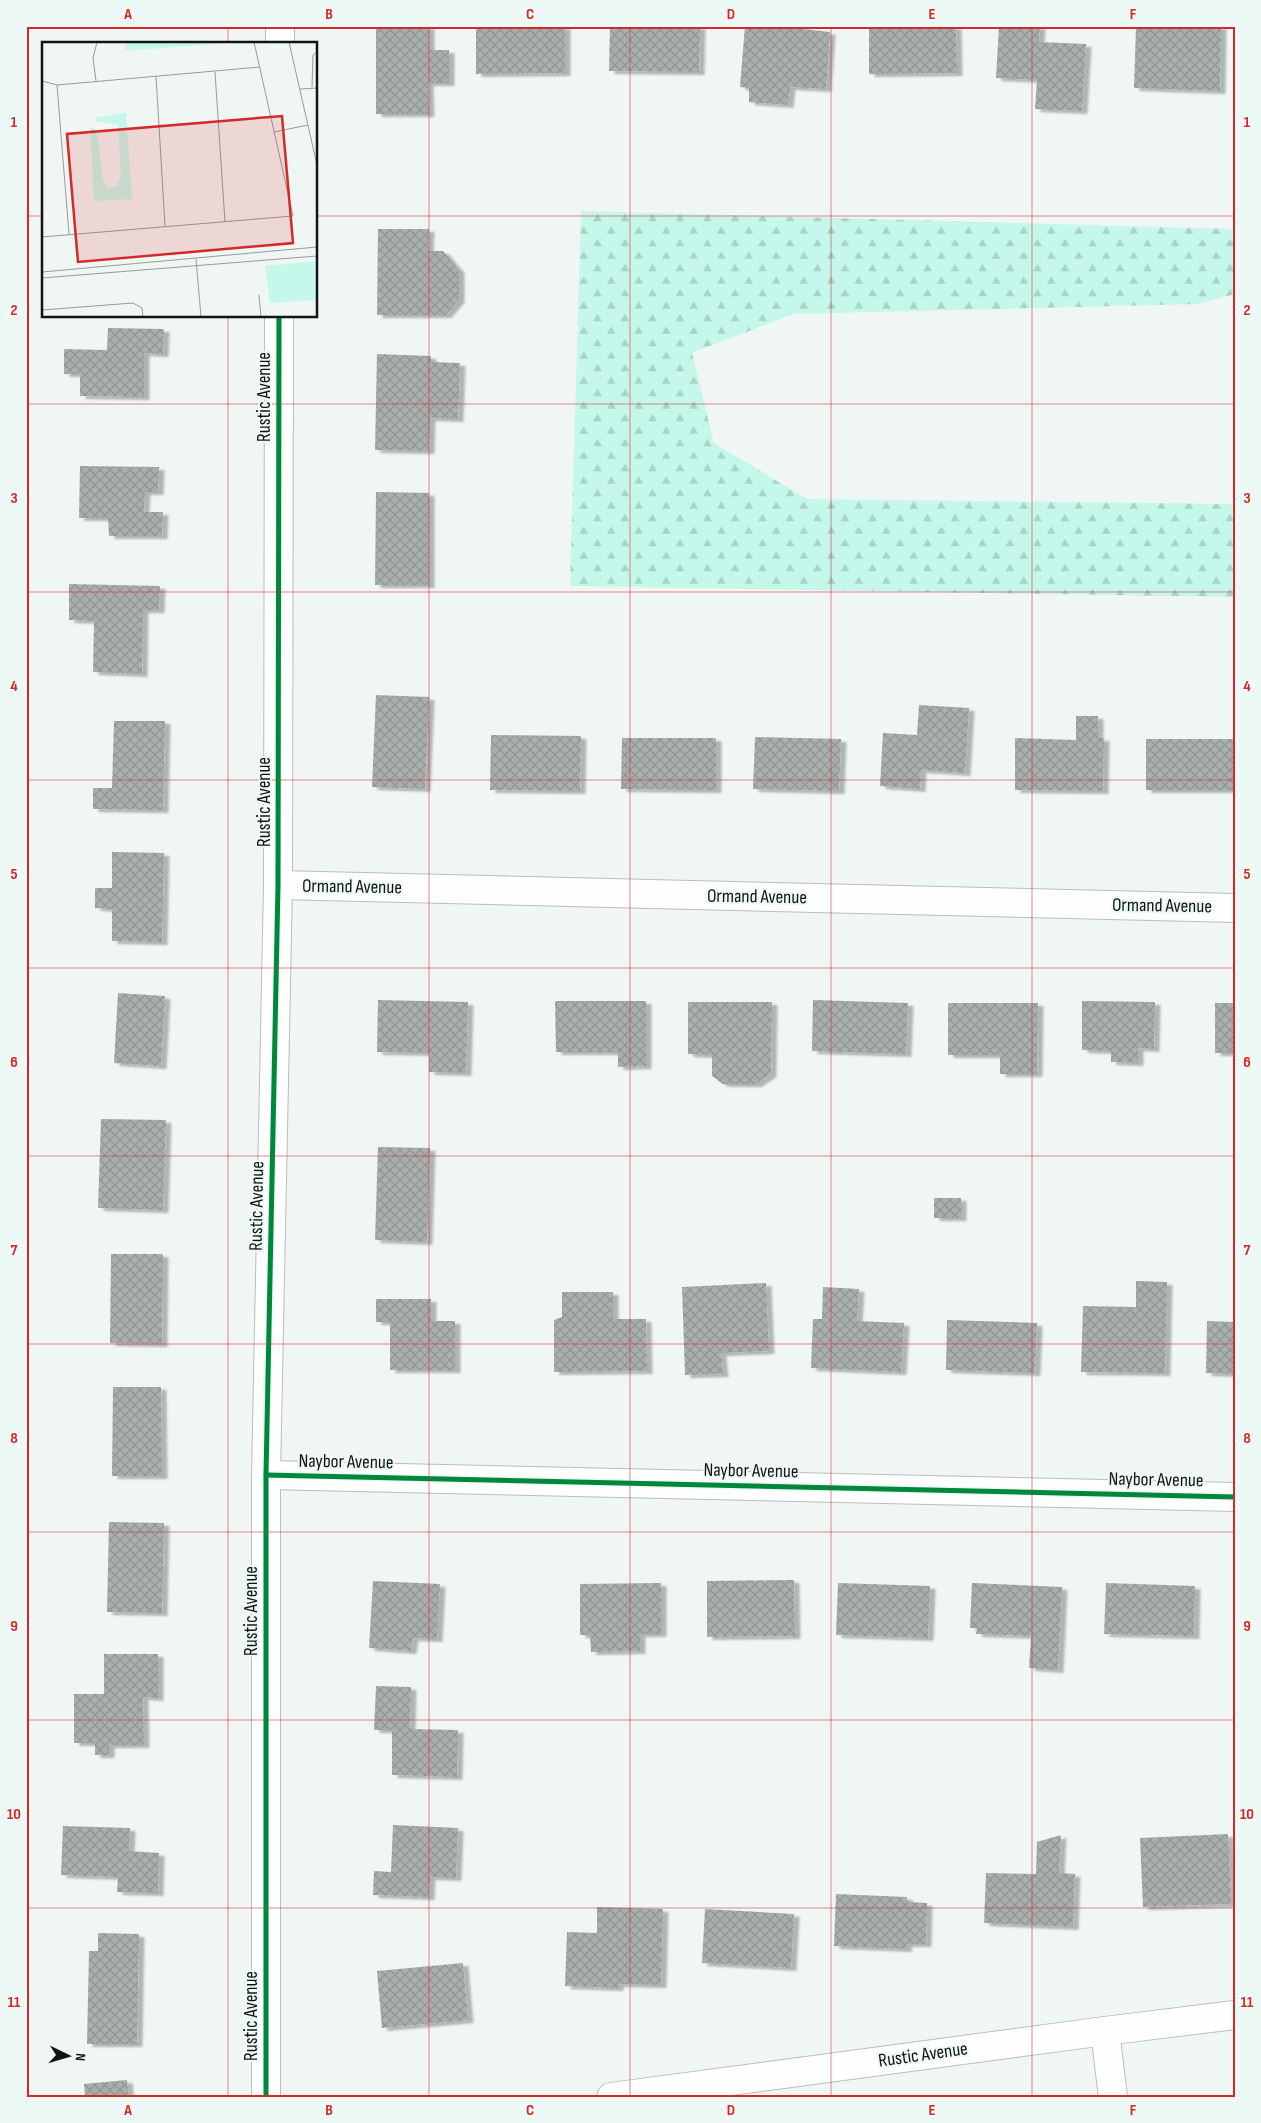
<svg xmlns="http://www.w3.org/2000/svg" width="1261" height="2123" font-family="'Sofia Sans Condensed',sans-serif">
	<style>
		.forest { fill: url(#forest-firs) }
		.building { fill: url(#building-cross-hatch); filter: url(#shadow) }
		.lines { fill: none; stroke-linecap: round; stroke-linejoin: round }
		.minor-casing { stroke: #babebd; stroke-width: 30 }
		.minor { stroke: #fdfefd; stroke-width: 28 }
		.cycleway-casing { stroke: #edf9f5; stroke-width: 8 }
		.cycleway { stroke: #00873e; stroke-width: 5 }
		.grid { fill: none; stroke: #d62828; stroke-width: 1; stroke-opacity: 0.55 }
		.labels { text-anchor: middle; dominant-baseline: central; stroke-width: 4; stroke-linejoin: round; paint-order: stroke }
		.street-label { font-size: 19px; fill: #101413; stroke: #edf9f5 }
		.inset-road { fill: none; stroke: #969c9a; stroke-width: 1 }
		.view { fill: #d62828; fill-opacity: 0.15; stroke: #d62828; stroke-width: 2.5 }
		.inset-edge { fill: none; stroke: #101413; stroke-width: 2.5 }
		.neatline { fill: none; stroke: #d62828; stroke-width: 2 }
		.grid-label { font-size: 16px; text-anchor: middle; font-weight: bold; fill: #d62828 }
	</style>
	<defs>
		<pattern id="forest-firs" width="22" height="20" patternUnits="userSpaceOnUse" patternTransform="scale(1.25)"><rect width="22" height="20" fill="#c5f8ea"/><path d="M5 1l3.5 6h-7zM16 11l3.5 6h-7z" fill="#a8d4c8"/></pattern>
		<pattern id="building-cross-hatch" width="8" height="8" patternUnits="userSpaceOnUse" patternTransform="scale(1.25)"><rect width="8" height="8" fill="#aaafae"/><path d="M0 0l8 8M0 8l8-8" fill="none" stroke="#919695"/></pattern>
		<filter id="shadow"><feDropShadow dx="5.5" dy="3" stdDeviation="1" flood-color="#0004"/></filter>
	</defs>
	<rect width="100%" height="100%" fill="#f0f6f4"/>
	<polygon class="forest" points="581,211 1235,229 1235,294 1199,304 793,314 692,353 714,443 807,499 1235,504 1235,597 570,586"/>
	<g class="building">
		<polygon points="376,26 429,26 429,50 449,50 449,83 428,83 429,114 376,114"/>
		<polygon points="476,26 565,26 565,73 476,74"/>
		<polygon points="610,26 700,26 699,72 609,71"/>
		<polygon points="745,26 779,26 830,32 826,89 790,87 788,105 749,102 749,88 740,87"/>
		<polygon points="869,26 956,26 957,73 869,74"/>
		<polygon points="999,26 1040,26 1039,42 1086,44 1082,111 1035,109 1037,80 996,78"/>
		<polygon points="1136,26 1221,26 1220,91 1134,88"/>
		<polygon points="378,229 429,229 428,251 443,251 459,270 459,300 446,315 377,315"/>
		<polygon points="108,328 164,329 163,354 144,353 144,397 80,396 80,374 64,374 64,349 107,350"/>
		<polygon points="377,354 431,356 431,362 460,363 458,419 430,418 429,451 375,450"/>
		<polygon points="80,466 159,467 158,492 145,492 144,512 163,512 162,536 109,536 108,518 79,518"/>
		<polygon points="376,492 429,493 429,585 375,585"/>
		<polygon points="69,584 160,586 159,610 143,610 142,674 93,672 94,621 69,620"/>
		<polygon points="376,695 429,697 425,789 372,787"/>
		<polygon points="919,705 969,708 965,773 921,770 920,789 880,786 883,733 917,735"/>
		<polygon points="1076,716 1098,716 1098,738 1104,738 1103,791 1015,790 1015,738 1076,740"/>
		<polygon points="114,721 165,721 163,810 93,809 93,788 112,788"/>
		<polygon points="491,735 581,736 580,791 490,790"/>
		<polygon points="755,737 841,739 839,791 753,789"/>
		<polygon points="622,738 716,738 716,790 621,789"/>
		<rect x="1146" y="739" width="89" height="51"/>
		<polygon points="112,852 164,853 162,942 112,941 112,909 95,908 95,888 112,888"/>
		<polygon points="118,993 165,996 161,1066 114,1063"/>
		<polygon points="378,1000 468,1002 466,1073 429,1072 429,1053 377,1052"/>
		<polygon points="813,1000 908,1003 906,1054 812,1051"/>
		<polygon points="555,1001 646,1001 646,1066 618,1067 618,1052 556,1052"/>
		<polygon points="1082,1001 1155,1002 1154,1049 1138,1048 1138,1063 1111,1062 1111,1051 1082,1050"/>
		<polygon points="688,1002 772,1002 771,1074 756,1084 723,1084 712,1076 712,1055 688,1054"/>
		<polygon points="948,1003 1038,1003 1037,1074 1000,1074 1000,1055 948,1055"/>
		<rect x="1215" y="1003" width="20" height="50"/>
		<polygon points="101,1119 166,1120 163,1210 98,1208"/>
		<polygon points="378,1147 430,1148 427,1242 375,1240"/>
		<rect x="934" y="1198" width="27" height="20"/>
		<polygon points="111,1254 163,1254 162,1344 110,1343"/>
		<polygon points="1136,1281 1167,1282 1165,1373 1081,1372 1083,1306 1136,1307"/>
		<polygon points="766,1283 769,1351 721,1353 723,1374 685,1375 682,1287"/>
		<polygon points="823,1287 859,1289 857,1321 904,1323 901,1372 811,1368 813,1319 822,1319"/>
		<polygon points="562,1292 613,1292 613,1319 646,1319 647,1371 554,1372 554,1320 562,1317"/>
		<polygon points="376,1299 431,1299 431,1321 455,1321 455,1370 390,1370 390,1322 376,1322"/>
		<polygon points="947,1320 1037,1323 1035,1373 946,1370"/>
		<polygon points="1207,1321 1235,1322 1235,1374 1206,1373"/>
		<polygon points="113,1387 161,1387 162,1476 112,1476"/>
		<polygon points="109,1522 164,1523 162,1613 107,1612"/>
		<polygon points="794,1580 795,1636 707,1637 707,1581"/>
		<polygon points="373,1581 440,1584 437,1639 413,1638 411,1651 369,1648"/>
		<polygon points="661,1583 661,1634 640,1634 640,1651 591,1652 590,1635 580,1635 580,1584"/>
		<polygon points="838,1583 930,1586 928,1638 836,1635"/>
		<polygon points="972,1583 1062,1587 1058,1670 1029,1668 1031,1636 976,1634 977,1628 970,1628"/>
		<polygon points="1106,1583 1195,1586 1194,1636 1104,1634"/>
		<polygon points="104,1654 158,1654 158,1698 143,1697 144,1745 109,1745 109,1755 95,1755 95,1743 74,1743 74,1694 104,1694"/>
		<polygon points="376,1686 411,1687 410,1729 458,1730 457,1777 392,1775 392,1730 374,1730"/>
		<polygon points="393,1825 458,1828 456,1878 430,1877 429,1897 373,1895 374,1871 391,1872"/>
		<polygon points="63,1826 130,1828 129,1851 159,1853 158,1893 117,1892 118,1877 61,1875"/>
		<polygon points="1228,1834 1231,1904 1143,1907 1140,1838"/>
		<polygon points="1061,1835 1059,1873 1075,1874 1073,1927 984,1923 986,1873 1036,1874 1037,1842"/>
		<polygon points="836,1894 907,1897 908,1902 927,1903 926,1944 906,1944 907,1949 834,1946"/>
		<polygon points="597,1907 663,1909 661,1985 618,1984 618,1988 565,1986 567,1932 597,1933"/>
		<polygon points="705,1909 794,1914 791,1968 702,1963"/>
		<polygon points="98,1933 139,1934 137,2044 87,2044 89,1951 98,1951"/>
		<polygon points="463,1963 468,2020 382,2028 377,1971"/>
		<polygon points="127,2080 129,2097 85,2097 84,2084"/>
	</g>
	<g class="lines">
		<g class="minor-casing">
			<g id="minor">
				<polyline points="280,44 280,26"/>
				<polyline points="278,885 1235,908"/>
				<polyline points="266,1475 1235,1497"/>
				<polyline points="1105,2031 1113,2097"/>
				<polyline points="266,2097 266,1475 278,885 279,316"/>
				<polyline points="611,2097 1105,2031 1235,2015"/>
			</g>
		</g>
		<use href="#minor" class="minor"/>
		<g class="cycleway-casing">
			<g id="cycleway">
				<polyline points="266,1475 1235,1497"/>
				<polyline points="266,2097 266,1475 278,885 279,316"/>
			</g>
		</g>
		<use href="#cycleway" class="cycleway"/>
	</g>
	<path class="grid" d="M228 26V44M429 26V2097M630 26V2097M831 26V2097M1032 26V2097M26 216H44M316 216H1235M228 316V2097M26 404H1235M26 592H1235M26 780H1235M26 968H1235M26 1156H1235M26 1344H1235M26 1532H1235M26 1720H1235M26 1908H1235"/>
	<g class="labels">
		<g class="street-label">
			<text transform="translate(264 397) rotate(-90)">Rustic Avenue</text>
			<text transform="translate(264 802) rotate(-90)">Rustic Avenue</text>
			<text transform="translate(352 887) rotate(1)">Ormand Avenue</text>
			<text transform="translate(757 897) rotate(1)">Ormand Avenue</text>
			<text transform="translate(1162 906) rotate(1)">Ormand Avenue</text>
			<text transform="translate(257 1206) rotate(-89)">Rustic Avenue</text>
			<text transform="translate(346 1462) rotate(1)">Naybor Avenue</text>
			<text transform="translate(751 1471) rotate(1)">Naybor Avenue</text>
			<text transform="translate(1156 1480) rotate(1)">Naybor Avenue</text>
			<text transform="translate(251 1611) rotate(-90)">Rustic Avenue</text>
			<text transform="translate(251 2016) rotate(-90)">Rustic Avenue</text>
			<text transform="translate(923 2055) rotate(-8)">Rustic Avenue</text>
		</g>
	</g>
	<g transform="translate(42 42)">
		<rect width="275" height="275" fill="#f0f6f4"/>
		<path d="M85 0H164L173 2 82 9ZM84 71 90 157 52 159 48 85 53 87 56 96 61 137 66 147 75 144 79 134 76 83 52 79 55 75ZM275 219V258L228 261 223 224Z" fill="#c5f8ea"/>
		<path class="inset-road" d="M247 0 275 123M173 30 183 180M114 34 123 184M0 39 15 43 218 25M54 39 51 16 55 0M15 43 27 192M270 45 271 13 275 10M258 47 275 46M232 90 266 83M0 195 251 174 212 0M154 217 159 275M0 230 275 205M0 236 275 214M217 253 219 275M0 268 91 261 100 266 101 275"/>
		<path class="view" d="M240 74 251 201 36 220 25 92Z"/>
		<rect width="275" height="275" class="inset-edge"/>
	</g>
	<rect width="1261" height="2123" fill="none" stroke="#edf9f5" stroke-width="55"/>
	<g transform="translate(68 2056) rotate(95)" stroke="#edf9f5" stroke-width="4" paint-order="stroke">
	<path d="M0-4L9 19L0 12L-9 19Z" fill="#101413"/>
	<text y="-8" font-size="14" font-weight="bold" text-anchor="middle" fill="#101413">N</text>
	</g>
	<rect x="28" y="28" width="1206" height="2068" class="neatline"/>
	<g class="grid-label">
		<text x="128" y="19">A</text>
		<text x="329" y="19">B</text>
		<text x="530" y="19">C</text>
		<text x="731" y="19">D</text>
		<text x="932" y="19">E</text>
		<text x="1133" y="19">F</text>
		<text x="14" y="127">1</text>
		<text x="1247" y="127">1</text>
		<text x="14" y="315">2</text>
		<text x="1247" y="315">2</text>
		<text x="14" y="503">3</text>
		<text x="1247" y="503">3</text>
		<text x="14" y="691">4</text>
		<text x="1247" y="691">4</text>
		<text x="14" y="879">5</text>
		<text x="1247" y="879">5</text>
		<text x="14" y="1067">6</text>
		<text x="1247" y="1067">6</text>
		<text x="14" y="1255">7</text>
		<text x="1247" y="1255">7</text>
		<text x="14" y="1443">8</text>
		<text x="1247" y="1443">8</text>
		<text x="14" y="1631">9</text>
		<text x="1247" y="1631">9</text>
		<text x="14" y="1819">10</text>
		<text x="1247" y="1819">10</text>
		<text x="14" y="2007">11</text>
		<text x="1247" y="2007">11</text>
		<text x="128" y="2115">A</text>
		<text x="329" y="2115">B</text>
		<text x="530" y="2115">C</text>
		<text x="731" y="2115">D</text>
		<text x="932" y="2115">E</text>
		<text x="1133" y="2115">F</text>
	</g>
</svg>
